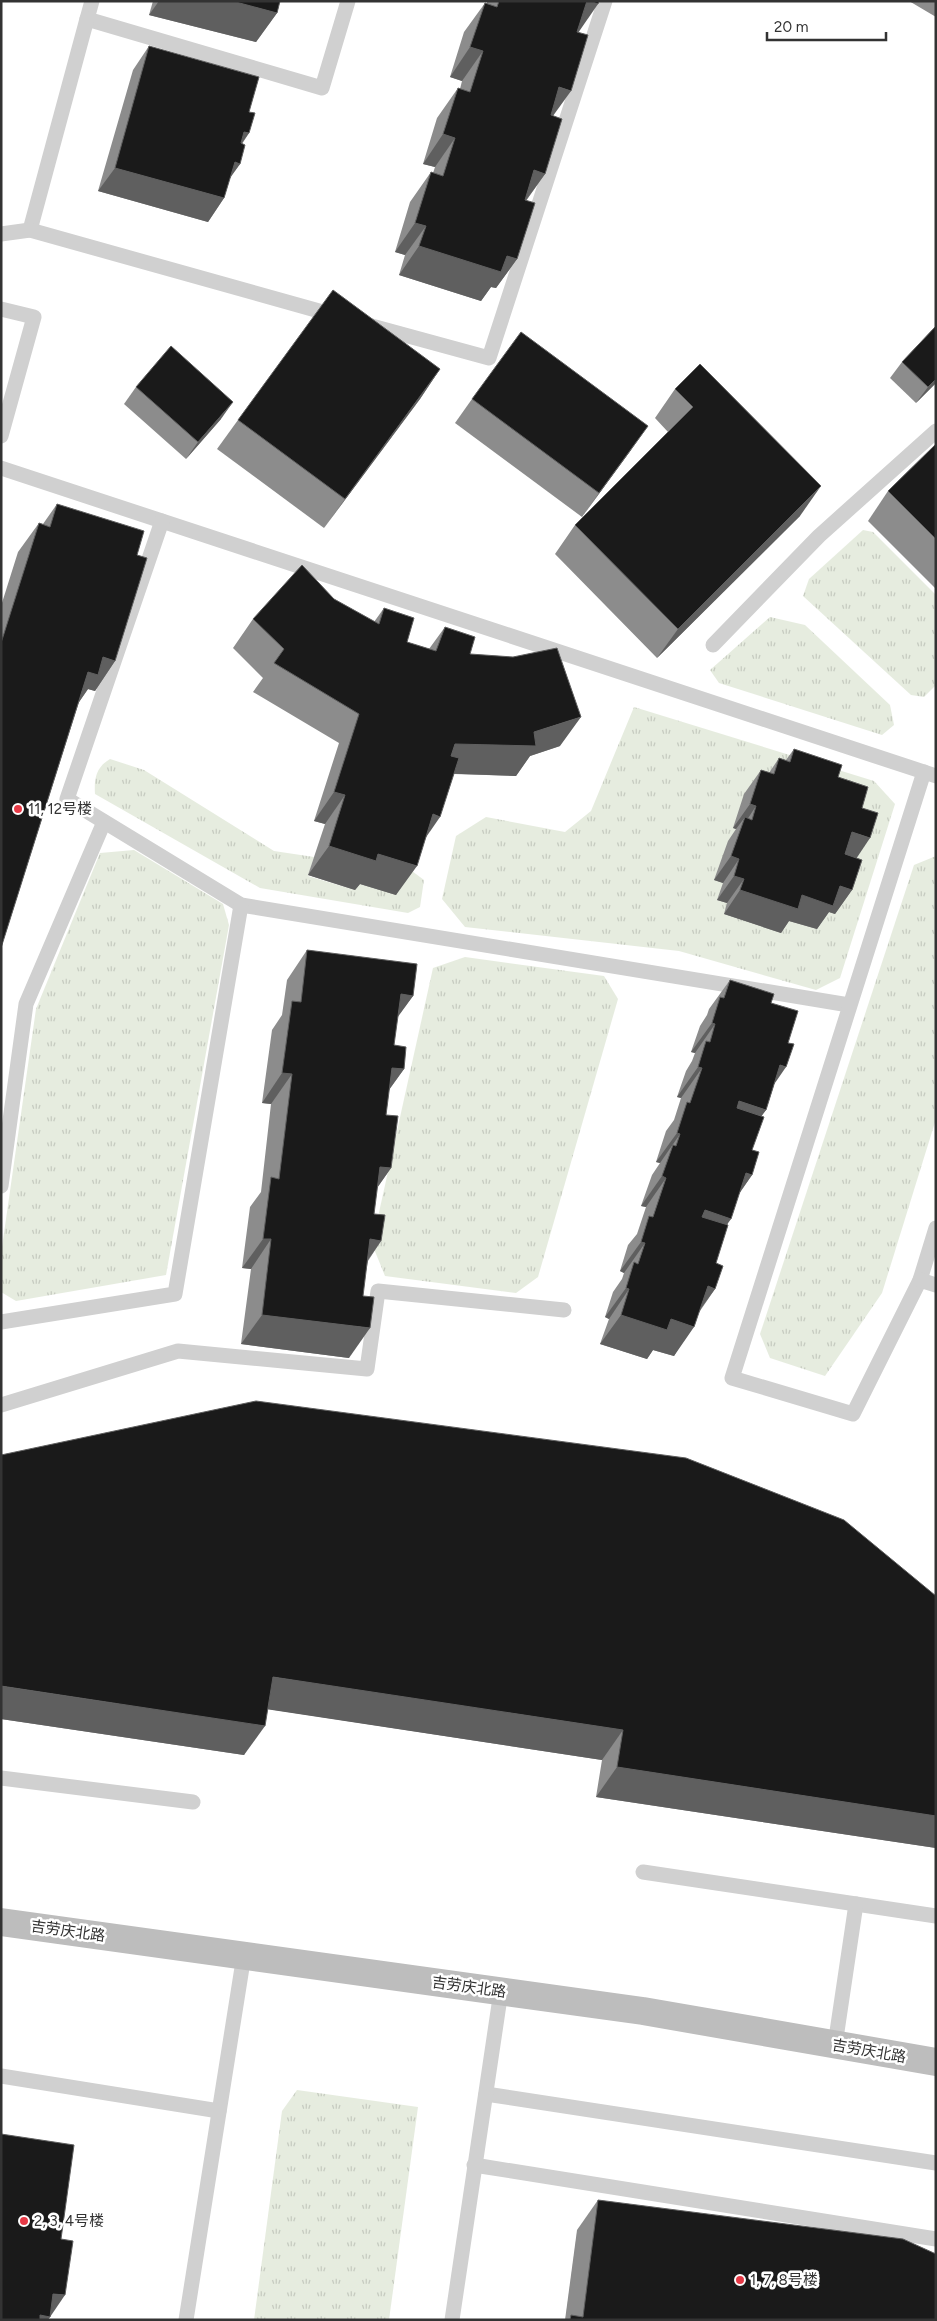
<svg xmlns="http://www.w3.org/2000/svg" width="937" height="2321" font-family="Figtree,'Noto Sans SC',sans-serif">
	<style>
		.grass { fill: url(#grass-tufts) }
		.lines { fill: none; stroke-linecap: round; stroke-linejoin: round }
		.service { stroke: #d0d0d0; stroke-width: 15 }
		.secondary { stroke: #bdbdbd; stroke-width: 28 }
		.wall { fill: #8c8c8c }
		.shaded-wall { fill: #5f5f5f }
		.building { fill: #1a1a1a; stroke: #5f5f5f }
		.poi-dot { fill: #e63946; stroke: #fff; stroke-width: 2 }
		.labels { text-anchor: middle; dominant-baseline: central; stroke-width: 5; stroke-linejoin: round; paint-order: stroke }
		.poi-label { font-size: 15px; fill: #333; stroke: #fff; text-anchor: start }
		.street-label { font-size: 15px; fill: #333; stroke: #fff }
	</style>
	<defs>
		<pattern id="grass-tufts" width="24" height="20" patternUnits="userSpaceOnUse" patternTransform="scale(1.25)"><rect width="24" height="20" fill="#e6ecdf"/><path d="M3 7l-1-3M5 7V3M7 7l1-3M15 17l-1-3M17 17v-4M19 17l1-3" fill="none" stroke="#c6cbc0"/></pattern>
	</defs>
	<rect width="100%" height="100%" fill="#fff"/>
	<g class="grass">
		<polygon points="863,530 873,532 936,595 936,685 924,697 911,695 803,596 809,579"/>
		<polygon points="770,617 805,625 890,705 894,725 882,735 719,683 710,670"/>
		<polygon points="634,707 874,781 895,804 840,978 816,990 679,951 465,927 442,899 456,836 486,817 565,832 591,811"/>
		<path d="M110 759 144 770 274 851 314 857 308 876 355 890 357 883 412 871 424 880 420 907 408 913 260 888 95 794C94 779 96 767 110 759Z"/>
		<polygon points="134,850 223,904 229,925 166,1275 16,1301 1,1292 1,1254 36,1009 100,853"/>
		<polygon points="936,856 936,1119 882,1293 825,1376 770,1358 760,1334 914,865"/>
		<polygon points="465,957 604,976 618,999 538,1277 516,1293 385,1276 372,1244 433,968"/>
		<polygon points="297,2090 418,2107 389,2320 254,2320 282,2111"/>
	</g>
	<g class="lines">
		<g class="service">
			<polyline points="92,1 87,19 322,88 348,1"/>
			<polyline points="30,230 87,19"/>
			<polyline points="1,234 30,230 337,316"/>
			<polyline points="1,309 34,317 1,436"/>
			<polyline points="368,325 489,358 605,1"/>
			<polyline points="1,468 936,776"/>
			<polyline points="162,521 67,799 241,905 849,1005"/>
			<polyline points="713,645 819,536 936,431"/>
			<polyline points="924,772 732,1378 853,1414 920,1280 936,1228"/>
			<polyline points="1,1186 26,1004 104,822"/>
			<polyline points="920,1280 936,1285"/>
			<polyline points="1,1322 175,1294 241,905"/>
			<polyline points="1,1405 178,1351 367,1369 378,1291 564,1310"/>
			<polyline points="1,1778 193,1802"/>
			<polyline points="643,1872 936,1916"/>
			<polyline points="835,2045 856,1904"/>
			<polyline points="1,2076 219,2111"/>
			<polyline points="486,2094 936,2163"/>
			<polyline points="474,2165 936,2239"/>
			<polyline points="186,2320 244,1955"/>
			<polyline points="452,2320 501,1991"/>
		</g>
		<polyline class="secondary" points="1,1922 643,2011 936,2062"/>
	</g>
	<g class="wall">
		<polygon points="153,1 280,1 277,13 256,42 149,15"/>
		<polygon points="487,1 599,1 578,32 553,116 545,174 526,201 517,259 496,288 491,287 481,301 399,275 405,255 395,252 410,202 431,172 433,173 435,167 423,164 437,118 458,88 460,89 462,81 450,77 464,32 485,3 487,4"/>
		<polygon points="909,1 936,1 936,17"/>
		<polygon points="149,46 249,112 249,133 242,144 240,164 230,177 224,198 208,222 98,191 133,70"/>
		<polygon points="936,326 936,383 916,403 890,378 902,362"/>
		<polygon points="440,369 420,399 324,528 217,449 238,420"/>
		<polygon points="136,387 221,419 186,459 124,404"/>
		<polygon points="675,389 800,516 657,658 555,554 575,525 668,432 655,418"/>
		<polygon points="472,399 631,450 582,517 455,423"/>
		<polygon points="936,444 936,589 868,521 888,491"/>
		<polygon points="57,504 137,555 115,661 95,691 88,689 79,702 1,948 1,606 18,552 39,523 43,524"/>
		<polygon points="334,599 374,622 384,608 407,642 429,649 445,627 470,654 560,746 530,756 516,776 454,774 425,838 396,895 360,884 355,890 308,875 325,824 314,821 339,743 253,692 263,678 233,648 253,619"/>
		<polygon points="794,749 838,777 862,808 852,890 835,914 829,912 817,929 789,921 781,933 724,914 727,903 717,900 723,883 714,880 728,841 736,829 733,828 744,794 761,770 769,773 779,758 786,760"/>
		<polygon points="307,950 413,996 397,1017 394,1045 404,1069 389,1090 386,1115 391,1168 377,1188 374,1214 381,1241 368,1261 349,1358 241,1344 251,1269 242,1268 250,1207 261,1192 271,1104 262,1103 272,1030 282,1015 287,980"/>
		<polygon points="730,980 771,1003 774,1085 766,1110 761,1116 752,1150 752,1175 739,1194 727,1225 716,1263 715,1289 700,1311 674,1356 653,1350 647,1359 600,1344 609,1319 605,1317 613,1292 622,1279 624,1273 620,1271 628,1245 637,1234 646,1207 641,1206 652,1175 660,1163 656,1162 666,1131 674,1120 681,1098 677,1097 686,1071 692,1061 695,1053 691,1052 700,1026 707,1015 709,1009"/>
		<polygon points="936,1596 936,1848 596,1797 602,1760 268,1709 244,1755 1,1719"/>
		<polygon points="598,2200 936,2320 565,2320 577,2230"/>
	</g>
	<g class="shaded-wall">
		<polygon points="159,1 232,1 277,13 256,42 149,15"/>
		<polygon points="586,1 590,1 598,4 578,33 566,30"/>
		<polygon points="470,47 483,51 462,81 450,77"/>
		<polygon points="559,87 571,91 550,120 539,116"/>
		<polygon points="244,132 249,133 232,157"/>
		<polygon points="443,134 455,138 435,167 423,164"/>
		<polygon points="235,162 240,164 223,188"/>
		<polygon points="115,168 224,198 208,222 98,191"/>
		<polygon points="534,170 545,174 524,203 514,200"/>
		<polygon points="415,223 426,226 405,255 395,252"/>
		<polygon points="419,246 507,256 517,259 496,288 491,287 481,301 399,275"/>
		<polygon points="440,369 420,399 324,528 345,499"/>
		<polygon points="936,379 936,383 916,403 928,387"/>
		<polygon points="233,402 221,419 186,459 198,442"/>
		<polygon points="648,426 631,450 582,517 599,493"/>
		<polygon points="821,486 800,516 657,658 678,629"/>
		<polygon points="103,657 115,661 95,691 88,689 77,705 88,672"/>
		<polygon points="581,717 560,746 530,756 516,776 434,773 455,744 534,732"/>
		<polygon points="334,792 345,795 325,824 314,821"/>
		<polygon points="750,804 756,806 741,829 745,817 736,829 733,828"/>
		<polygon points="433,814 440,817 420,846"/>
		<polygon points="852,832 870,838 854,862 835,856"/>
		<polygon points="329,846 378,854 417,866 396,895 360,884 355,890 308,875"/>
		<polygon points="731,856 739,859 723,883 714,880"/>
		<polygon points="734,876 744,879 727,903 717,900"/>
		<polygon points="840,886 852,890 835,914 829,912 817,929 789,921 781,933 724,914 740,890 802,895"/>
		<polygon points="401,994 413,996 392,1025"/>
		<polygon points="712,1023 715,1024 695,1053 691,1052"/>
		<polygon points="780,1065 786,1067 766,1096"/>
		<polygon points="698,1067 702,1068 681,1098 677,1097"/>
		<polygon points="392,1068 404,1069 383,1098"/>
		<polygon points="282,1073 292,1074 271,1104 262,1103"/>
		<polygon points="739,1101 766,1110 745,1139 719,1131"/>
		<polygon points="677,1133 680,1134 660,1163 656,1162"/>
		<polygon points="380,1167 391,1168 370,1198"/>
		<polygon points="746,1173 752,1175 731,1205"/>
		<polygon points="662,1176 666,1178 646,1207 641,1206"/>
		<polygon points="705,1210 731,1219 710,1248 684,1240"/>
		<polygon points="263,1239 271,1239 251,1269 242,1268"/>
		<polygon points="370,1239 381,1241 361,1270"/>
		<polygon points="641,1242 645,1243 624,1273 620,1271"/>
		<polygon points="708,1286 715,1289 694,1318"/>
		<polygon points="626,1288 629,1289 609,1319 605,1317"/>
		<polygon points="262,1315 370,1328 349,1358 241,1344"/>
		<polygon points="621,1315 671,1319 694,1327 674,1356 653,1350 647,1359 600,1344"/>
		<polygon points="273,1677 623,1730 602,1760 252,1707"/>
		<polygon points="1,1686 265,1726 244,1755 1,1719"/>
		<polygon points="617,1767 936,1816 936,1848 596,1797"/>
		<polygon points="53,2294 65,2295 48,2320 35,2320"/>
	</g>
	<g class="building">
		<polygon points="232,1 280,1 277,13"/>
		<polygon points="499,1 587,1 577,32 588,35 571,91 559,87 551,115 562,119 545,174 534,170 525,200 535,203 517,259 507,256 501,272 419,246 426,226 415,223 431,172 443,176 455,138 443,134 458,88 470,92 483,51 470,47 485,3 497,7"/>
		<polygon points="590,1 599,1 598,4"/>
		<polygon points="149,46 259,77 249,112 255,113 249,133 244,132 241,143 245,145 240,164 235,162 224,198 115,168"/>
		<polygon points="333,290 440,369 345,499 238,420"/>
		<polygon points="936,326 936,379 928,387 902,362"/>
		<polygon points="521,332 648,426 599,493 472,399"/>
		<polygon points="171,346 233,402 198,442 136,387"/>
		<polygon points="700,364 821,486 678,629 575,525 693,407 675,389"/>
		<polygon points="936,444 936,539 888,491"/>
		<polygon points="57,504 144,531 137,555 147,558 115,661 103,657 98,675 88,672 1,948 1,643 39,523 50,527"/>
		<polygon points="302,565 334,599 379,624 384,608 414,618 407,642 436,651 445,627 475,637 470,654 513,657 557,648 581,717 534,732 536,746 455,744 451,756 459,758 440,817 433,814 417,866 378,854 376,861 329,846 345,795 334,792 359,714 274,663 284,649 253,619"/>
		<polygon points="794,749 842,765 838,777 868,787 862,808 878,813 870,838 852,832 845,854 862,860 852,890 840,886 833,906 802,895 798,909 740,890 744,879 734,876 739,859 731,856 745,817 752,820 756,806 750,804 761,770 774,774 779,758 790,762"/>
		<polygon points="307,950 417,964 413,996 401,994 394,1045 406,1047 404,1069 392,1068 386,1115 398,1116 391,1168 380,1167 374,1214 385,1215 381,1241 370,1239 363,1296 374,1297 370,1328 262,1315 271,1239 263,1239 271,1177 279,1179 292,1074 282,1073 292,1001 301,1002"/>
		<polygon points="730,980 774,994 771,1003 798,1011 788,1043 794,1044 786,1067 780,1065 766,1110 739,1101 737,1108 764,1117 752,1150 759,1152 752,1175 746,1173 731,1219 705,1210 702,1217 728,1225 716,1263 723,1266 715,1289 708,1286 694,1327 671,1319 667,1330 621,1315 629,1289 626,1288 634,1262 638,1264 645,1243 641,1242 649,1216 653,1217 666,1178 662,1176 673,1145 676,1146 680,1134 677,1133 687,1102 690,1103 702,1068 698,1067 706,1041 710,1042 715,1024 712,1023 720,997 724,998"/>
		<polygon points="256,1401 686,1458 844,1520 936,1596 936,1816 617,1767 623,1730 273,1677 265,1726 1,1686 1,1455"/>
		<polygon points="1,2134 74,2145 61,2239 73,2241 65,2295 53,2294 50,2317 40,2315 40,2320 1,2320"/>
		<polygon points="598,2200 903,2239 936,2254 936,2320 570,2320 571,2315 583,2317"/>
	</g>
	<g class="poi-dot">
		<circle cx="18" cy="809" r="5"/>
		<circle cx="24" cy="2221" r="5"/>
		<circle cx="740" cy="2280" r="5"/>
	</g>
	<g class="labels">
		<g class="poi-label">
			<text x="28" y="809">11, 12号楼</text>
			<text x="34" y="2221">2, 3, 4号楼</text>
			<text x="750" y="2280">1, 7, 8号楼</text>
		</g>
		<g class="street-label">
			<text transform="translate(68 1931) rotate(8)">吉劳庆北路</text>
			<text transform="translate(469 1987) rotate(8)">吉劳庆北路</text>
			<text transform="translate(869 2051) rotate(10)">吉劳庆北路</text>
		</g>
	</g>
	<rect width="937" height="2321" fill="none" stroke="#333333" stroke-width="5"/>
	<path d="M767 32v8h119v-8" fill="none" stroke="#333333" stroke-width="2.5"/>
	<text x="774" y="32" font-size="15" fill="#333333" stroke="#ffffff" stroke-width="4" paint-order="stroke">20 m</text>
</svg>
